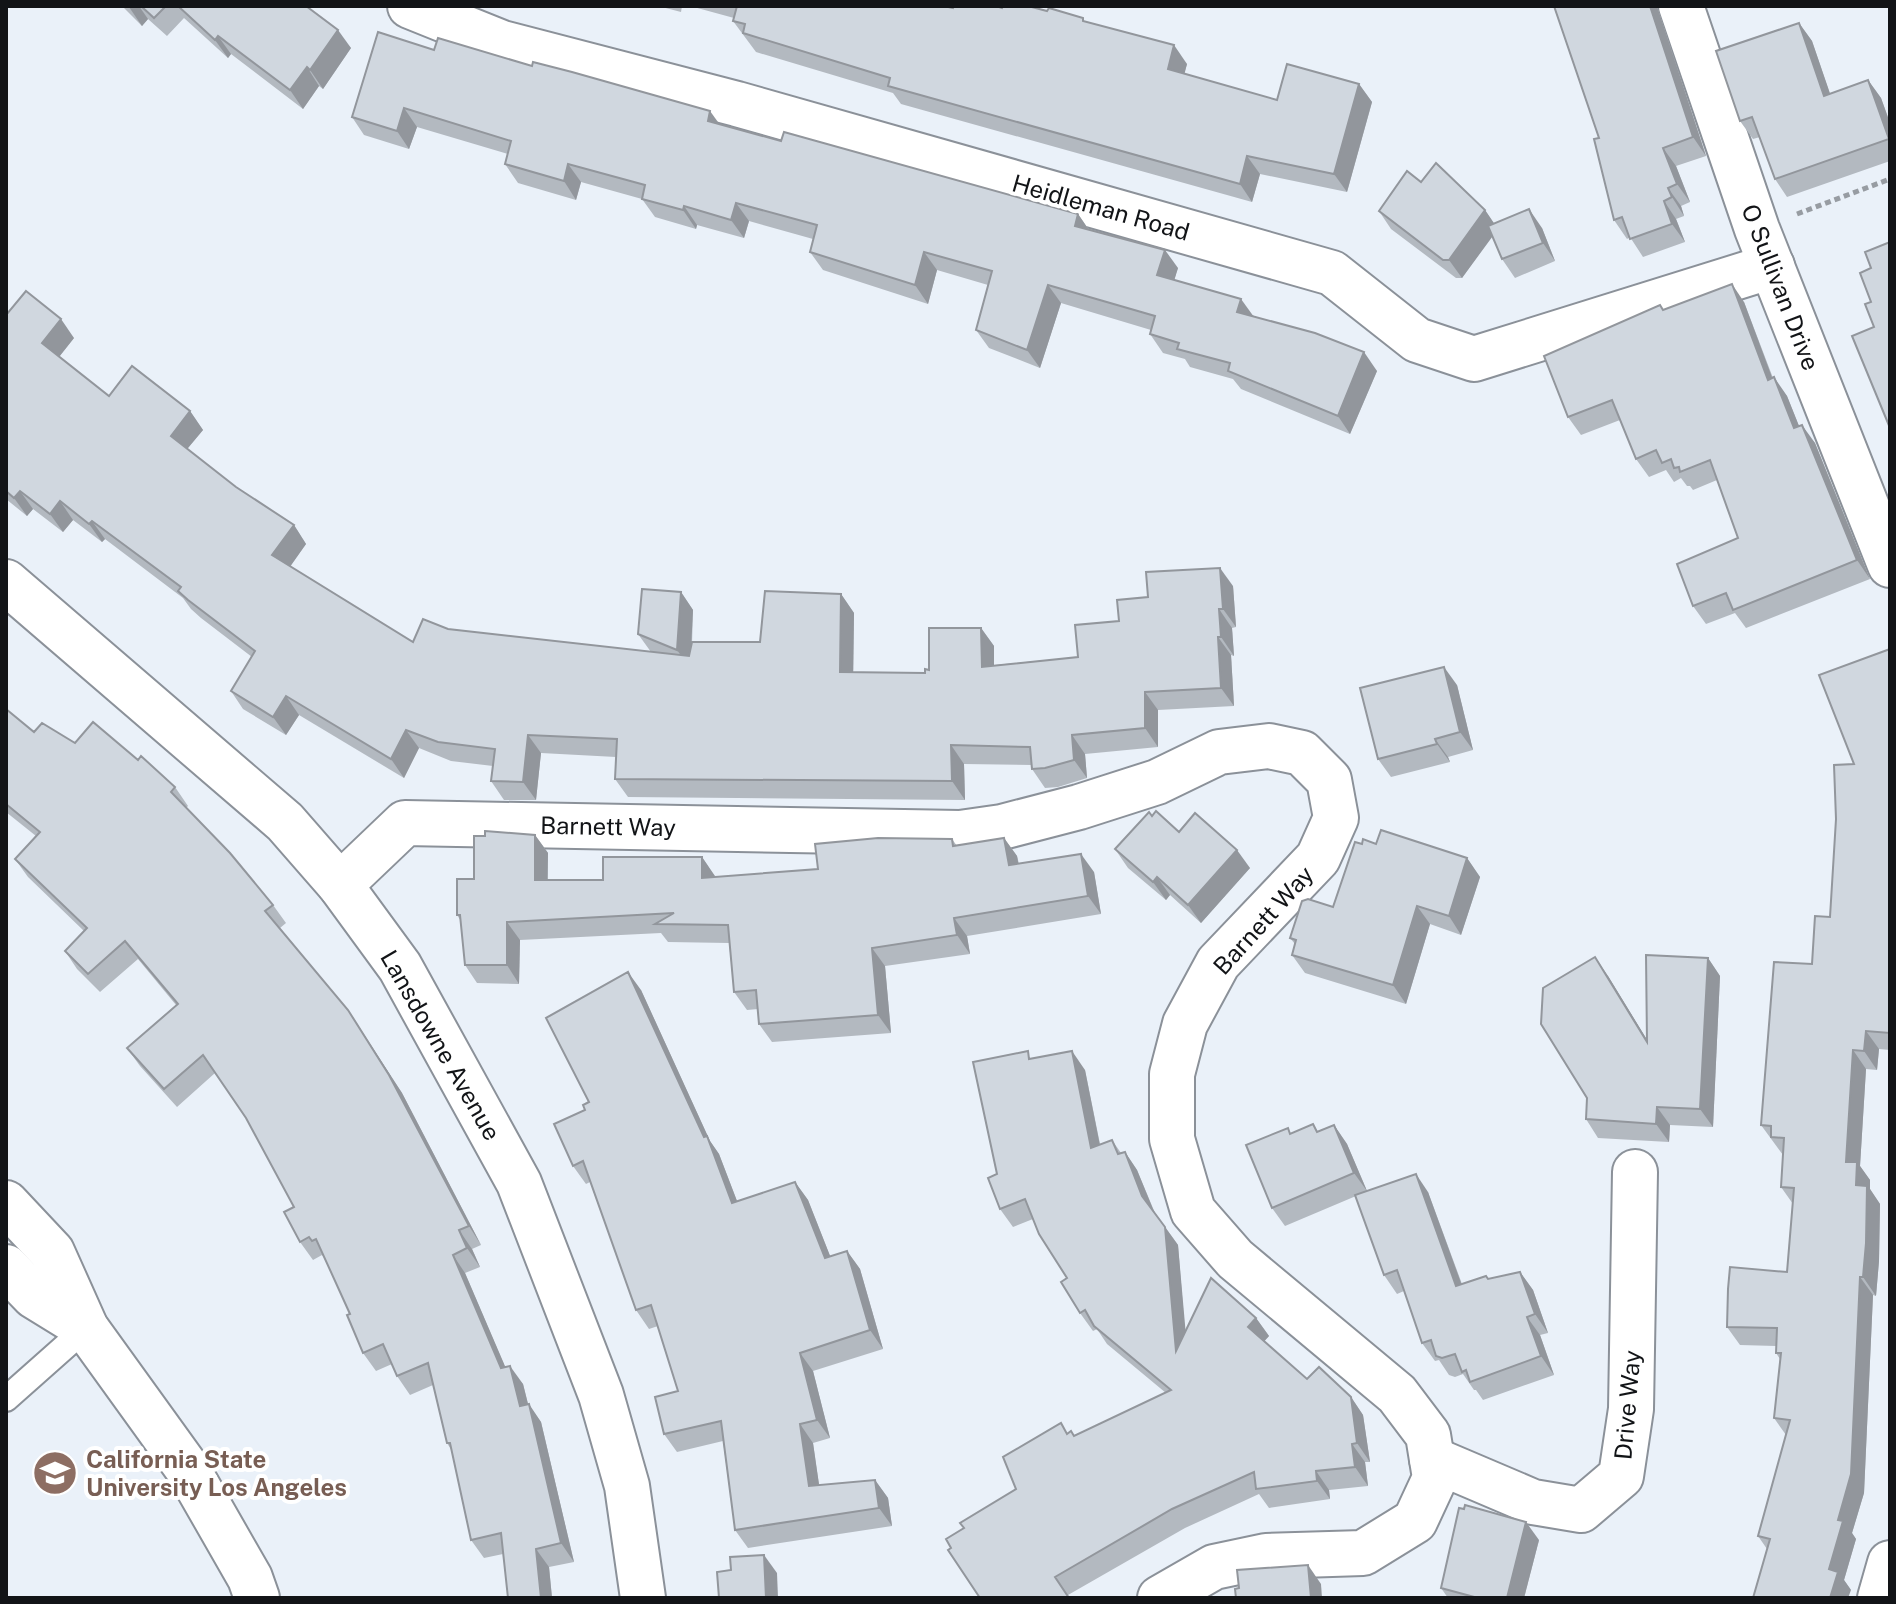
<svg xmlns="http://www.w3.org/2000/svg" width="1896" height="1604" font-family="'Public Sans',sans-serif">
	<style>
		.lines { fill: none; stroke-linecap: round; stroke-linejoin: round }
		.lane-casing { stroke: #8b9199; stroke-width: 28 }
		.street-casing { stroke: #8b9199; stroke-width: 48 }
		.secondary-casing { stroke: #8b9199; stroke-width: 48 }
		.path { stroke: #979ca2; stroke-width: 5; stroke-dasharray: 6 4; stroke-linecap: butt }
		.lane { stroke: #fff; stroke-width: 24 }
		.street { stroke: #fff; stroke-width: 44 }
		.secondary { stroke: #fff; stroke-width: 44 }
		.wall { fill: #b3b9c0 }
		.shaded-wall { fill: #92969c }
		.building { fill: #d0d7df; stroke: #92969c; stroke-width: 2 }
		.labels { text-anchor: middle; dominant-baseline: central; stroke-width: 8; stroke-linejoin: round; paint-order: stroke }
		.street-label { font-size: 24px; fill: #121417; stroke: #fff }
		.education-label { font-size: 24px; font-weight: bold; fill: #785e54; stroke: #fff; text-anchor: start }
	</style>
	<rect width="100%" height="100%" fill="#eaf1f9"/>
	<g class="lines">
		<g class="lane-casing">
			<polyline id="lane" points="6,1399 86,1328"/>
		</g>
		<g class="street-casing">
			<g id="street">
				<polyline points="410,6 502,43 737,104 1332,273 1417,340 1474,359 1772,266"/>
				<polyline points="1681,6 1757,229 1890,565"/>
				<polyline points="6,582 285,822 340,885 400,967 519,1183 601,1395 627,1486 643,1598"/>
				<polyline points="340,885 405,823 960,833 1002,827 1079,807 1157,782 1219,752 1269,746 1302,753 1329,780 1336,818 1318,858 1218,963 1185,1024 1172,1074 1172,1139 1193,1211 1235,1259 1397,1394 1428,1435 1435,1478 1415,1521 1363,1553 1266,1556 1214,1567 1160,1598"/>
				<polyline points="1432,1459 1533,1502 1581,1510 1621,1476 1631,1409 1635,1172"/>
				<polyline points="1880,1598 1890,1563"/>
			</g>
		</g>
		<g class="secondary-casing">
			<g id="secondary">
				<polyline points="6,1203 52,1252 86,1328 187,1468 250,1578 257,1598"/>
				<polyline points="6,1267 34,1296 86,1328"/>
			</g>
		</g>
		<polyline class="path" points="1797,214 1890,179"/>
		<use href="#lane" class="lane"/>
		<use href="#street" class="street"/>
		<use href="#secondary" class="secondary"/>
	</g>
	<g class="wall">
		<polygon points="122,6 306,6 351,48 323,89 319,86 303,109 231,54 228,58 184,18 167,36 148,19 142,26"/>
		<polygon points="658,6 682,6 681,12"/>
		<polygon points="690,6 944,6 953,8 1002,8 1086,22 1187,64 1184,74 1277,100 1359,84 1372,102 1347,192 1260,174 1252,202 901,104 893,93 756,52 733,21 734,18"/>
		<polygon points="1554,6 1657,6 1706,156 1676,166 1690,202 1681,206 1684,216 1676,219 1685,242 1643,257 1630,237 1627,239 1614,220 1599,138"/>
		<polygon points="1799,23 1812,41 1830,94 1868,80 1881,98 1890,123 1890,161 1787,197 1775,179 1760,137 1753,139 1740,121"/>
		<polygon points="434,50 781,141 1078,214 1089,230 1178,268 1174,280 1377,371 1350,434 1241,389 1233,379 1190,367 1185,359 1163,353 1150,334 1151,330 1061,303 1040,368 989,348 976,330 988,285 937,270 928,304 823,270 810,252 813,239 749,221 744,238 697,225 696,229 655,217 642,199 581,182 576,200 518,183 505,164 508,154 417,127 409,149 364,135 352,117"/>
		<polygon points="1421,182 1485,210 1494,224 1542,228 1555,261 1515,278 1502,259 1492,236 1462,278 1456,278 1391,229 1379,211"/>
		<polygon points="1744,302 1773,378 1787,396 1799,426 1815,443 1870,579 1746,628 1735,613 1706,624 1693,606 1738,538 1717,480 1693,490 1690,486 1687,486 1681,478 1674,482 1666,470 1649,477 1636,459 1620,420 1581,435 1568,417 1660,305 1664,310"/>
		<polygon points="6,315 74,338 59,357 109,396 190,411 203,430 187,449 236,487 294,525 306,544 290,566 413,642 448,629 651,652 638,634 681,592 693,610 692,644 760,642 841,594 854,613 853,672 925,673 981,628 994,646 994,665 1078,657 1119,621 1233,586 1236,627 1232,628 1234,656 1231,655 1234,706 1158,710 1158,747 1085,754 1087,778 1058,787 1045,788 1032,769 1032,765 964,764 965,800 628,797 615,779 616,757 541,753 536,800 504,800 491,781 493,766 451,761 419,748 404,778 299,715 286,735 243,709 231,691 252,657 201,618 191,609 183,598 105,539 102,542 73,520 63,532 33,509 27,516 6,499"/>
		<polygon points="1890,649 1890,1050 1879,1049 1877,1070 1866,1069 1860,1166 1870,1180 1870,1189 1880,1204 1879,1261 1876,1296 1873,1295 1864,1493 1852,1533 1856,1539 1844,1580 1851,1590 1767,1549 1758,1536 1786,1435 1774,1418 1780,1359 1776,1353 1776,1346 1740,1345 1727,1327 1787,1272 1793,1204 1781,1187 1783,1155 1761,1125 1812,964 1830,917 1854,764"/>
		<polygon points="1457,685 1473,750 1448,757 1450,762 1391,777 1378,759"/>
		<polygon points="6,709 34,732 138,760 175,787 188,806 186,808 273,905 286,923 280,928 348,1010 402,1093 481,1245 472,1249 480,1267 465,1273 505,1367 523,1384 528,1404 541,1422 574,1562 549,1567 552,1598 508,1598 503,1554 484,1558 471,1540 452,1451 447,1443 433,1385 410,1395 397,1376 392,1364 376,1371 363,1353 350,1314 325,1259 322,1255 313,1260 300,1242 294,1207 246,1118 215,1073 177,1107 140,1066 127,1048 176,1005 138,959 100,992 77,969 65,951 84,931 28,877 15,859 36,836 6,812"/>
		<polygon points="1152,816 1179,832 1250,868 1201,923 1170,895 1166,900 1128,868 1115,849"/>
		<polygon points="535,835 548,853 548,880 603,880 702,857 715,877 818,869 952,839 957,846 1004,838 1017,856 1019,864 1094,872 1101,914 967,936 970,954 885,966 891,1033 772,1042 759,1024 758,1009 747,1010 734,992 729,943 668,942 661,933 520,940 519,984 477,983 465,965 461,921 457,915 474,879"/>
		<polygon points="1362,844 1376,844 1467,858 1480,877 1461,935 1430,924 1406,1004 1305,973 1292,955 1295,944 1290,938 1333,907"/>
		<polygon points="1708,958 1720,976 1713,1127 1670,1125 1669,1142 1598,1138 1586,1119 1608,976 1647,1040"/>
		<polygon points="641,990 710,1141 719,1154 737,1201 795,1182 808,1200 830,1256 847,1251 860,1269 883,1349 813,1371 830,1438 813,1443 819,1485 875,1480 888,1498 892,1526 748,1548 735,1530 723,1441 677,1452 664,1434 678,1391 658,1326 649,1329 636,1310 590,1182 586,1184 573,1166 585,1110"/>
		<polygon points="1033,1058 1085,1070 1100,1144 1112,1140 1121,1153 1125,1152 1137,1170 1155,1213 1178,1245 1185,1332 1256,1318 1269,1336 1264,1341 1307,1379 1351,1397 1363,1415 1370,1462 1365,1462 1368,1486 1329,1490 1330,1499 1269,1508 1259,1494 1185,1528 1068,1595 1069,1598 980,1598 951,1548 963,1528 1016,1489 1068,1433 1075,1436 1166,1393 1107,1344 1097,1329 1093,1331 1080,1313 1067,1278 1033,1219 1013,1227 1000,1209 997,1174"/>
		<polygon points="1313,1124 1318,1132 1334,1125 1347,1144 1367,1191 1428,1192 1462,1284 1486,1276 1488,1279 1520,1272 1533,1290 1548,1333 1540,1335 1554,1375 1483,1400 1476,1390 1474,1390 1463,1374 1455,1377 1449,1375 1439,1360 1435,1361 1422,1343 1404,1291 1397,1294 1384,1275 1356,1196 1285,1226 1272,1208 1292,1134"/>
		<polygon points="1539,1540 1524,1598 1448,1598 1441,1588"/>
	</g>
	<g class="shaded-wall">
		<polygon points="130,6 139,6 148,19 142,26 129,7"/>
		<polygon points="1650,6 1657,6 1706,156 1693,137"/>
		<polygon points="1799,23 1812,41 1837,114 1824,96"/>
		<polygon points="338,30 351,48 323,89 310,70"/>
		<polygon points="218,36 231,54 228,58 215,40"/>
		<polygon points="1174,45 1187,64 1181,87 1168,69"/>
		<polygon points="307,67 319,86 303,109 290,90"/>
		<polygon points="1868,80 1881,98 1890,123 1890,140"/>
		<polygon points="1359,84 1372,102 1347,192 1334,174"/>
		<polygon points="404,108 417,127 409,149 397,131"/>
		<polygon points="710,111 723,129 708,121"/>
		<polygon points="1663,148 1676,166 1690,202 1677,184"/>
		<polygon points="1247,156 1260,174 1252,202 1240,184"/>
		<polygon points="568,164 581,182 576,200 564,181"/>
		<polygon points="1668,188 1681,206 1684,216 1672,197"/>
		<polygon points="1664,201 1676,219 1685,242 1672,224"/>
		<polygon points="736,203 749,221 744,238 731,220"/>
		<polygon points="684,206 697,225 696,229 683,210"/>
		<polygon points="1529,209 1542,228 1555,261 1543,243"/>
		<polygon points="1485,210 1498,229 1462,278 1449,260"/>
		<polygon points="1078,214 1091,233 1075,226"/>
		<polygon points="1165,250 1178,268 1170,294 1157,275"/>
		<polygon points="924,252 937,270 928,304 915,285"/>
		<polygon points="1732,284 1744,302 1780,399 1768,380"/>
		<polygon points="1048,285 1061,303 1040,368 1027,350"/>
		<polygon points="1241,299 1254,317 1237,312"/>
		<polygon points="61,319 74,338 55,362 42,343"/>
		<polygon points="1364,352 1377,371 1350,434 1338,416"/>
		<polygon points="1774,377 1787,396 1807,446 1794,428"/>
		<polygon points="190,411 203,430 183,454 171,436"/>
		<polygon points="1802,425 1815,443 1870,579 1857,560"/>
		<polygon points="20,491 33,509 27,516 14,498"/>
		<polygon points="60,501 73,520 63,532 50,514"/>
		<polygon points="92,521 105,539 102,542 89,524"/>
		<polygon points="294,525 306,544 285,574 272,555"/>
		<polygon points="1220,568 1233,586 1236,627 1223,609"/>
		<polygon points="681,592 693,610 690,668 677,650"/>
		<polygon points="841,594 854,613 853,691 840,672"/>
		<polygon points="1219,609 1232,628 1234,656 1221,637"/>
		<polygon points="981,628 994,646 994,685 982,667"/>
		<polygon points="1218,637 1231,655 1234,706 1221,688"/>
		<polygon points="1444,667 1457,685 1473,750 1460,732"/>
		<polygon points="1145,692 1158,710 1158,747 1145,728"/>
		<polygon points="286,696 299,715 286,735 273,717"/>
		<polygon points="406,730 419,748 404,778 391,759"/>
		<polygon points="528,735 541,753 536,800 523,782"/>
		<polygon points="1072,735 1085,754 1087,778 1074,760"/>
		<polygon points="1435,739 1448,757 1450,762 1437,744"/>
		<polygon points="951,745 964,764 965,800 952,781"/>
		<polygon points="535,835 548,853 547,898 535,880"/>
		<polygon points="1004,838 1017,856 1022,884 1009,865"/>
		<polygon points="1237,850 1250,868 1201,923 1188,905"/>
		<polygon points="1081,854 1094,872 1101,914 1088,896"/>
		<polygon points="702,857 715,876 714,896 702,878"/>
		<polygon points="1467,858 1480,877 1461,935 1449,916"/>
		<polygon points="1157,877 1170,895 1166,900 1153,882"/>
		<polygon points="1417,906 1430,924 1406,1004 1393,985"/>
		<polygon points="954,918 967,936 970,954 957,935"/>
		<polygon points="507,922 520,940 519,984 507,965"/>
		<polygon points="872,948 885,966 891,1033 878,1015"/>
		<polygon points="1595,957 1608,976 1660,1061 1647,1042"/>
		<polygon points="1708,958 1720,976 1713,1127 1700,1109"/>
		<polygon points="628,972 641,990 710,1141 719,1154 745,1222 732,1203 704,1137"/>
		<polygon points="348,1010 402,1093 481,1245 469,1226"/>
		<polygon points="1866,1031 1879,1049 1877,1070 1864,1051"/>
		<polygon points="1853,1050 1866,1069 1860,1166 1870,1180 1870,1189 1880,1204 1879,1261 1876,1296 1863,1277 1856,1185 1846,1162"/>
		<polygon points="1072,1051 1085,1070 1104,1166 1091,1148"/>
		<polygon points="1657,1107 1670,1125 1669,1142 1656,1124"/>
		<polygon points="1334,1125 1347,1144 1367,1191 1354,1173"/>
		<polygon points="1125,1152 1137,1170 1155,1214 1142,1196"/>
		<polygon points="1416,1174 1428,1192 1469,1305 1456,1286"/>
		<polygon points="795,1182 808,1200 838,1276 825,1258"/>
		<polygon points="1165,1227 1178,1245 1189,1370 1176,1351"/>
		<polygon points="459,1230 472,1249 480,1267 467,1248"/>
		<polygon points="847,1251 860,1269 883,1349 870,1330"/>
		<polygon points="453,1255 465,1273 514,1387 501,1368"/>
		<polygon points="1520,1272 1533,1290 1548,1333 1535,1314"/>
		<polygon points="1860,1277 1873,1295 1864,1493 1852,1533 1856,1539 1844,1580 1851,1590 1848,1598 1830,1598 1829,1569 1838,1520"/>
		<polygon points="1527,1317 1540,1335 1554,1375 1541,1356"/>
		<polygon points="1256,1318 1269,1336 1261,1345 1248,1327"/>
		<polygon points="800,1353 813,1371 830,1438 817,1420"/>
		<polygon points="510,1366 523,1384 533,1424 520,1406"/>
		<polygon points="1351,1397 1363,1415 1370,1462 1357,1443"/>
		<polygon points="529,1404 541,1422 574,1562 561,1543"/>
		<polygon points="800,1424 813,1443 822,1505 809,1486"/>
		<polygon points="1352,1444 1365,1462 1368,1486 1355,1467"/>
		<polygon points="1316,1471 1329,1490 1330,1499 1317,1481"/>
		<polygon points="875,1480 888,1498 892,1526 879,1508"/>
		<polygon points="1526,1522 1539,1540 1524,1598 1507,1598"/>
		<polygon points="536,1549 549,1567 552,1598 541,1598"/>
		<polygon points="764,1555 777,1573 778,1598 766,1598"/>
		<polygon points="1308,1565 1321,1584 1322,1598 1311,1598"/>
	</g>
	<g class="building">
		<polygon points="141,6 166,6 154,18"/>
		<polygon points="178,6 306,6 338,30 310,70 307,67 290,90 218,36 215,40"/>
		<polygon points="737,6 944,6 953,8 954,6 996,6 1002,8 1003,6 1028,6 1047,11 1049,8 1083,18 1083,21 1174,45 1168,69 1277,100 1287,64 1359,84 1334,174 1247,156 1240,184 888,86 890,78 743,33 745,24 733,21"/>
		<polygon points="1554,6 1650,6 1693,137 1663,148 1677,184 1668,188 1672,197 1664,201 1672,224 1630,239 1622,217 1614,220 1594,139 1599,138"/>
		<polygon points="1799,23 1824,96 1868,80 1889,139 1775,179 1752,117 1740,121 1716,51"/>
		<polygon points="378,32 434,50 438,38 532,66 533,62 572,72 710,111 708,121 781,141 784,132 1078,214 1075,226 1165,250 1157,275 1241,299 1237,312 1315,333 1364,352 1338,416 1228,371 1230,363 1177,349 1179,343 1150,334 1155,316 1048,285 1027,350 976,330 992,271 924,252 915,285 810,252 817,225 736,203 731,220 684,206 683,210 642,199 645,185 568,164 564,181 505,164 511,141 404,108 397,131 352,117"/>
		<polygon points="1436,163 1485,210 1449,260 1443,260 1379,211 1407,171 1421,182"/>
		<polygon points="1529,209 1543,243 1502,259 1488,226"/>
		<polygon points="1890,242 1890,428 1852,336 1874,327 1865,304 1871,302 1860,273 1871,268 1865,252"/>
		<polygon points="1732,284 1768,380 1774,377 1794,428 1802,425 1857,560 1733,610 1726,593 1693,606 1677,564 1738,538 1710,460 1680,472 1679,467 1674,468 1671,459 1662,463 1656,450 1636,459 1612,400 1568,417 1544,356 1660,305 1663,310"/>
		<polygon points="26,291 61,319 42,343 109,396 132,366 190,411 171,436 236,487 294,525 272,555 413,642 423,619 448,629 689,656 692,642 760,642 765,591 841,594 840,672 925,673 925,669 929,670 929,628 981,628 982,667 1078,657 1075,625 1119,621 1117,600 1148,597 1146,572 1220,568 1223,609 1219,609 1221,637 1218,637 1221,688 1145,692 1145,728 1072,735 1074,760 1045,768 1032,769 1030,747 951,745 952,781 615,779 617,739 528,735 523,782 491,781 495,749 438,742 406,730 391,759 286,696 273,717 231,691 255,651 188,600 178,591 181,587 92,521 89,524 60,501 50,514 20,491 14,498 6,491 6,315"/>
		<polygon points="642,589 681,592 677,650 638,634"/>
		<polygon points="1890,649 1890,1033 1866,1031 1864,1051 1853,1050 1846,1162 1857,1162 1856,1185 1867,1186 1866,1243 1863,1277 1860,1277 1851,1474 1838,1520 1843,1521 1829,1569 1838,1572 1830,1598 1753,1598 1770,1539 1758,1536 1790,1420 1774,1418 1781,1353 1776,1353 1777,1328 1727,1327 1728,1289 1730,1267 1787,1272 1794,1188 1781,1187 1784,1138 1771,1137 1771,1126 1761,1125 1774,962 1812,964 1815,916 1830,917 1836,819 1834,765 1854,764 1819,675"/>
		<polygon points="1444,667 1460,732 1435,739 1437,744 1378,759 1360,688"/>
		<polygon points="6,709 34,732 42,723 75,743 93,722 138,760 141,756 175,787 171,792 230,853 273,905 265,911 348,1010 389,1075 469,1226 459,1230 467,1248 453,1255 501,1368 510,1366 520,1406 529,1404 561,1543 536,1549 541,1598 508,1598 501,1533 471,1540 450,1443 447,1443 428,1363 397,1376 383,1344 363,1353 347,1315 350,1314 316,1239 312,1241 309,1237 300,1242 284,1212 294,1207 246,1118 203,1055 164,1089 127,1048 178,1004 125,941 88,974 65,951 87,928 15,859 40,832 6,804"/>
		<polygon points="1156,811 1179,832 1195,813 1237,850 1188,905 1157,877 1153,882 1115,849 1149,812 1152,816"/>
		<polygon points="1381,830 1467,858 1449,916 1417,906 1393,985 1292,955 1296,940 1290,938 1302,901 1308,899 1333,907 1355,842 1362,844 1363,839 1376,844"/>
		<polygon points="485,831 535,835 535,880 603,880 603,857 702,857 702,878 818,869 815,844 878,838 952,839 953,846 1004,838 1009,865 1081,854 1088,896 954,918 957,935 872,948 878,1015 759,1024 756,990 734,992 728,925 655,924 674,913 507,922 507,965 465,965 460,915 457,915 457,879 474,879 474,836 485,836"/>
		<polygon points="1646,955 1708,958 1700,1109 1657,1107 1656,1124 1586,1119 1587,1098 1541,1024 1543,988 1595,957 1647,1042"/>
		<polygon points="628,972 704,1137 707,1136 732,1203 795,1182 825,1258 847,1251 870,1330 800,1353 817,1420 800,1424 809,1486 875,1480 879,1508 735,1530 721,1421 664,1434 655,1397 678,1391 651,1305 636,1310 583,1161 573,1166 554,1124 585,1110 583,1105 589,1102 546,1018"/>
		<polygon points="1028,1051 1029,1059 1072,1051 1091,1148 1112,1140 1118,1154 1125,1152 1142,1196 1165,1227 1176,1351 1211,1278 1256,1318 1248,1327 1307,1379 1319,1367 1351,1397 1357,1443 1352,1444 1355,1467 1316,1471 1317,1481 1256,1489 1254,1472 1172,1509 1055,1577 1069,1598 980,1598 948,1550 951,1548 946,1539 964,1528 960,1523 1016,1489 1003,1457 1061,1423 1067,1434 1071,1431 1074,1436 1171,1390 1094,1326 1085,1310 1080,1313 1061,1282 1067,1278 1039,1234 1025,1199 1000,1209 988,1178 997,1174 973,1062"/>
		<polygon points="1313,1124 1317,1132 1334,1125 1354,1173 1272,1208 1246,1145 1288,1128 1290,1134"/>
		<polygon points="1416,1174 1456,1286 1486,1276 1488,1279 1520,1272 1535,1314 1527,1317 1541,1356 1470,1382 1466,1370 1462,1372 1455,1354 1442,1358 1436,1356 1431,1340 1422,1343 1397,1270 1384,1275 1355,1195"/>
		<polygon points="1465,1505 1526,1522 1507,1598 1478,1598 1441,1588 1459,1508 1464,1509"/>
		<polygon points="764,1555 766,1598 719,1598 717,1572 731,1570 730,1557"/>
		<polygon points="1308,1565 1311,1598 1236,1598 1235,1589 1239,1588 1237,1570"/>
	</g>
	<defs>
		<g id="university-disc" transform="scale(2.3)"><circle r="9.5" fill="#8d6e63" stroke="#fff"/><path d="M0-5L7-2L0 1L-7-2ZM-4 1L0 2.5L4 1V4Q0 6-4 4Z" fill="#fff"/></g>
	</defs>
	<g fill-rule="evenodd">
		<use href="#university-disc" x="55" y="1473"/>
	</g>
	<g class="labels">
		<g class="street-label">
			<text transform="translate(1101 207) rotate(16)">Heidleman Road</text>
			<text transform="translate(1781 287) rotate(69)">O Sullivan Drive</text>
			<text transform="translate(608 826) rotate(1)">Barnett Way</text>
			<text transform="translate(1263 920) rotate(-48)">Barnett Way</text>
			<text transform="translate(441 1045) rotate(60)">Lansdowne Avenue</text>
			<text transform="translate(1627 1405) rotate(-85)">Drive Way</text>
		</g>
		<g class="education-label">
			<text x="86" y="1459">California State<tspan x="86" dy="28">University Los Angeles</tspan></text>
		</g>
	</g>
	<rect width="1896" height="1604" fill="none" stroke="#121417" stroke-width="16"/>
</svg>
